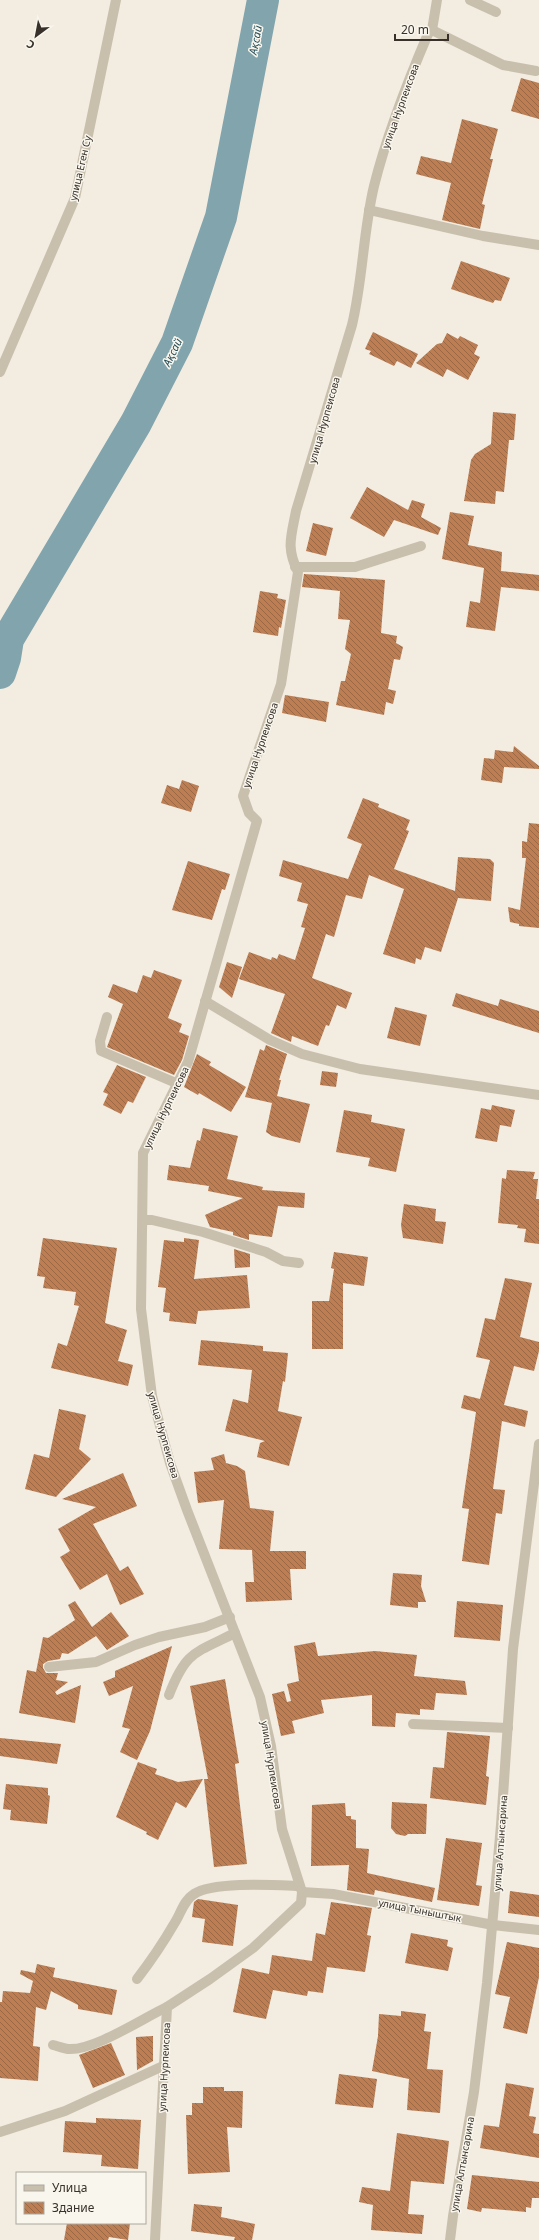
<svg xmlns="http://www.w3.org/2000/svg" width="539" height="2240" font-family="'Noto Sans',sans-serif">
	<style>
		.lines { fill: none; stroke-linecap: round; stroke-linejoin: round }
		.river { stroke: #82a4ad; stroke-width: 32 }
		.building { fill: url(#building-back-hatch) }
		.minor { stroke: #c9bfad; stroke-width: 10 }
		.labels { text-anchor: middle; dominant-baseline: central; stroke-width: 3; stroke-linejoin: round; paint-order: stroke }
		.street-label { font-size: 10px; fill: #38312b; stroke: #f9f6ed }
		.water-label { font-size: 11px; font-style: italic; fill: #234c57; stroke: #f9f6ed }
	</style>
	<defs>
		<pattern id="building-back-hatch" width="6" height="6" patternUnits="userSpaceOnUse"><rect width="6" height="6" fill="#bd7e53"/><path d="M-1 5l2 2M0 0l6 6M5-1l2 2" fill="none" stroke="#9b6845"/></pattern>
	</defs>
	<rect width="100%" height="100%" fill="#f2ece1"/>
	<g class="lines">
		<polyline class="river" points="0,673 5,658 8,639 136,423 177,343 221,217 263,0"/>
	</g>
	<g class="building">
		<polygon points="521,78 539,83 539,119 511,111"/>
		<polygon points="462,119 498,129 490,159 493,159 482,204 485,205 480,229 442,220 451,183 416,174 421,156 451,163"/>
		<polygon points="461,261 510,278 501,301 495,300 493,303 451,289"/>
		<polygon points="373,332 418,354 411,368 397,361 394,366 369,354 371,351 365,349"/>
		<polygon points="447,333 458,339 460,336 478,345 474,354 480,357 468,380 447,369 443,377 416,363 437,344 442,343"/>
		<polygon points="493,412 516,414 514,440 509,440 504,492 496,491 495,504 464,501 471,460 475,454 491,444"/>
		<polygon points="367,487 408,510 412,500 425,504 421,517 441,528 438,535 394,520 384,537 350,518"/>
		<polygon points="450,512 474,516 468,545 502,552 501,571 539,575 539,591 501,587 495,631 466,627 470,601 480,603 484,568 442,559"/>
		<polygon points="313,523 333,528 326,556 306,551"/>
		<polygon points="304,574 385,580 381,633 397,636 396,643 403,647 400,660 394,659 388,689 396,691 393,704 386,702 384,715 336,705 341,681 345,681 351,654 345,649 350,620 338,619 340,591 302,587"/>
		<polygon points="260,591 278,594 277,598 286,600 281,628 279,627 278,636 253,632"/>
		<polygon points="285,695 329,702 326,722 282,713"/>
		<polygon points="514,746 539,766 539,769 504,767 502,783 481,780 484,758 494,759 495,750 513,752"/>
		<polygon points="182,780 199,786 191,812 161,803 167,785 179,789"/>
		<polygon points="363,798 379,804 378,807 410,820 406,830 409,831 394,869 455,891 458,857 490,859 494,863 491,901 458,898 441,952 425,947 421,960 416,958 415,964 383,954 404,889 369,875 362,899 346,895 334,937 326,934 312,978 352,993 346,1009 337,1005 329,1026 326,1025 318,1046 292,1036 291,1042 271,1033 285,994 239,979 249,952 271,960 272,957 277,959 279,954 295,960 305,928 301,927 308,904 297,901 302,883 279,876 283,860 348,879 362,844 347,838"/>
		<polygon points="529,823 539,824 539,928 519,926 519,924 510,922 508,907 520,910 526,858 522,858 522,841 527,842"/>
		<polygon points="188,861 230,874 225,890 222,889 212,920 172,910"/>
		<polygon points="227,962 242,967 232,998 219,987"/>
		<polygon points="154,970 182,980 168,1018 182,1024 179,1032 189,1036 182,1060 174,1075 107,1047 123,1004 108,997 113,984 137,993 143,975 151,978"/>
		<polygon points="456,993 498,1006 500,999 539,1011 539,1033 452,1006"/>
		<polygon points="395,1007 427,1015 420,1046 387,1038"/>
		<polygon points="266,1045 287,1054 279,1080 281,1080 277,1096 310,1104 300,1143 272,1136 266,1132 272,1103 245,1097 260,1049 264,1051"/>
		<polygon points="197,1054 211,1062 209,1065 246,1087 231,1112 199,1093 198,1095 184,1087"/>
		<polygon points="117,1065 146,1077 133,1103 128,1101 121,1114 103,1105 108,1094 103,1092"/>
		<polygon points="322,1071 338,1073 336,1087 320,1085"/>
		<polygon points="492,1105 515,1110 511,1127 500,1125 497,1142 475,1138 481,1108 491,1110"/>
		<polygon points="344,1110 372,1115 371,1122 405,1129 396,1172 368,1166 370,1158 336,1152"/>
		<polygon points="203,1128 238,1136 227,1179 263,1187 262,1190 305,1193 304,1208 278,1206 272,1237 249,1234 249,1240 233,1235 233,1232 210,1227 205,1215 243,1198 208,1191 209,1186 167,1180 169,1165 190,1168 197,1140 200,1141"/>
		<polygon points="507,1170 535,1172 533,1179 538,1179 536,1199 539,1199 539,1244 524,1242 526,1229 517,1228 518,1225 498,1223 502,1178 506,1179"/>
		<polygon points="404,1204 436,1209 435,1221 446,1222 443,1244 403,1238 401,1225"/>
		<polygon points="43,1238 117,1248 105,1323 127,1330 118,1361 133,1365 128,1386 51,1368 58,1343 67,1346 79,1306 74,1305 76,1292 43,1288 45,1277 37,1276"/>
		<polygon points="184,1238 199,1240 194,1279 247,1275 250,1308 198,1311 196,1324 169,1321 170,1313 163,1312 166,1288 158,1287 164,1240 184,1242"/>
		<polygon points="234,1249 250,1254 250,1267 235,1268"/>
		<polygon points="334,1252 368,1257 364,1286 343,1283 343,1349 312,1349 312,1301 329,1301 334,1269 331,1268"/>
		<polygon points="505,1278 532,1283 520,1337 539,1342 539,1351 534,1371 514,1366 504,1405 528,1411 525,1427 502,1421 493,1489 505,1490 502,1514 496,1513 489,1565 462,1561 469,1509 462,1508 476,1412 461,1408 464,1395 480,1399 490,1360 476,1357 485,1318 495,1320"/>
		<polygon points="201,1340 263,1346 263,1351 288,1353 285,1382 283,1381 278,1411 302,1417 289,1466 257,1457 260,1443 265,1441 225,1431 233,1399 248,1403 252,1370 198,1365"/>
		<polygon points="59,1409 86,1415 79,1449 91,1459 56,1497 25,1489 34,1454 49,1458"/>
		<polygon points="224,1454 226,1463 237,1466 245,1471 250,1508 274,1511 270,1551 306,1551 306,1569 290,1569 292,1600 246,1602 245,1582 254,1582 252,1550 219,1549 224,1500 198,1503 194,1472 214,1470 211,1458"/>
		<polygon points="123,1473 137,1506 93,1524 120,1571 128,1566 144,1594 120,1605 107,1574 80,1590 60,1557 70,1551 58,1529 96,1507 62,1499"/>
		<polygon points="393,1573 422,1575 421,1586 426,1602 418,1602 418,1608 390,1605"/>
		<polygon points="75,1601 92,1627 111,1612 129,1636 107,1650 96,1636 68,1654 62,1653 60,1659 48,1661 43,1664 43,1668 46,1673 58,1673 56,1680 68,1682 55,1692 57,1695 81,1685 75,1723 19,1713 27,1670 36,1672 43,1637 48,1638 75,1620 68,1605"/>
		<polygon points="457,1601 503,1605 500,1641 454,1637"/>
		<polygon points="315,1642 318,1656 375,1651 417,1655 414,1676 465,1681 467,1695 436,1693 434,1710 420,1709 420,1715 396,1713 395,1727 372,1726 372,1695 321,1700 324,1713 292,1721 295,1733 281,1736 272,1694 284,1691 287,1702 291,1701 287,1684 299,1681 294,1646"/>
		<polygon points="172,1646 150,1731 137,1760 120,1752 130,1729 122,1727 133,1686 109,1696 103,1682 115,1677 115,1671"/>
		<polygon points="225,1679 239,1763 235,1764 247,1864 214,1867 204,1779 208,1779 190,1686"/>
		<polygon points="447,1732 490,1736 486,1776 489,1777 486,1805 430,1798 433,1767 444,1768"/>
		<polygon points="0,1738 61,1744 57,1764 0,1756"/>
		<polygon points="138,1762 157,1769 155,1774 178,1782 203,1779 186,1808 176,1802 158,1840 146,1834 147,1832 116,1817"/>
		<polygon points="6,1784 48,1788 48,1795 50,1796 47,1824 10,1820 11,1810 3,1809"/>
		<polygon points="392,1802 427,1804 426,1834 408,1834 405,1836 396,1834 391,1828"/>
		<polygon points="345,1803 346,1816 351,1816 351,1819 356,1820 356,1848 369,1849 367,1873 435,1888 432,1902 375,1890 374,1895 347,1890 349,1865 311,1866 312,1805"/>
		<polygon points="446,1838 482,1843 476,1885 482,1886 479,1906 437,1900"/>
		<polygon points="510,1891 539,1895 539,1917 508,1913"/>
		<polygon points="198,1899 238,1905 233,1946 202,1942 205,1919 192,1917 194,1902"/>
		<polygon points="331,1902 372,1908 367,1935 371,1936 365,1972 327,1967 323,1993 308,1991 307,1996 273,1990 266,2019 233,2012 242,1968 269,1974 272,1955 312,1961 316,1933 325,1935"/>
		<polygon points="411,1933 448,1940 447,1946 453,1948 448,1971 405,1963"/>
		<polygon points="507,1942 539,1948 539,1977 527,2034 503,2028 510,1997 495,1994"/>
		<polygon points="37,1964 55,1968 53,1977 117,1990 112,2015 78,2009 78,2005 51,1991 46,2010 36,2007 33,2046 40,2047 38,2081 0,2078 0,2002 2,2002 3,1991 30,1993 33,1981 20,1974 21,1970 35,1973"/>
		<polygon points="401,2011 426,2014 424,2031 431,2032 427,2069 443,2070 440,2113 407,2110 409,2079 372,2071 378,2036 379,2014 401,2016"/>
		<polygon points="153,2036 153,2061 137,2070 136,2037"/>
		<polygon points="111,2043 125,2075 93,2088 79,2055"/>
		<polygon points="339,2074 377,2079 373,2108 335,2104"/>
		<polygon points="506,2083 534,2088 529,2116 536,2117 533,2133 539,2134 539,2158 480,2148 484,2125 499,2127"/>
		<polygon points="203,2087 224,2087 224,2091 243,2091 242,2128 227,2127 230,2172 188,2174 186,2115 192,2115 192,2103 203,2103"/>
		<polygon points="96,2118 141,2120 138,2169 101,2166 102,2155 63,2152 65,2121 96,2123"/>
		<polygon points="397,2133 449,2141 444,2184 411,2181 408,2214 424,2215 422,2234 371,2230 373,2205 359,2202 362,2187 390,2191"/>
		<polygon points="472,2175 539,2182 539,2198 532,2198 531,2208 526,2207 526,2212 482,2208 481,2212 467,2209"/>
		<polygon points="194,2204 222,2207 221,2217 255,2224 252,2240 234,2240 235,2237 191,2231"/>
		<polygon points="67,2223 130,2223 128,2240 109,2237 108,2240 64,2240"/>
	</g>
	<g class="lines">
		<g class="minor">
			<polyline points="470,0 496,12"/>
			<polyline points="432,30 503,65 536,71"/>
			<polyline points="369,210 483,236 539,245"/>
			<polyline points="0,372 75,198 116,0"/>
			<polyline points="295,567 355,567 421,546"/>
			<polyline points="205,1001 270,1040 302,1054 360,1069 539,1095"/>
			<polyline points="107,1017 100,1041 101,1051 176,1083"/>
			<polyline points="143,1220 152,1220 203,1232 266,1252 283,1261 299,1263"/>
			<polyline points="49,1667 96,1662 135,1645 159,1637 205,1627 230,1617"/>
			<path d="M169 1695C186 1651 195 1653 235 1633"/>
			<polyline points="413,1724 508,1728"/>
			<polyline points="302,1892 333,1894 493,1925 539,1930"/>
			<path d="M137 1979C150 1962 163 1943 174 1924 181 1914 183 1901 194 1894 213 1881 275 1885 299 1886"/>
			<path d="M53 2045C57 2046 63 2048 68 2049 94 2051 143 2018 167 2007"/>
			<polyline points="0,2132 65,2111 163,2066"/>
			<path d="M155 2240 167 2007 210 1979 253 1948 301 1903 302 1892 282 1829 271 1746 260 1697 187 1510 170 1463 152 1396 141 1309 143 1153 188 1062 257 821 249 813 243 796 281 684 298 572C286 548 291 537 296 511L352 325C363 279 363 232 374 186 387 134 407 83 428 34L432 30 437 0"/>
			<polyline points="450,2240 453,2216 474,2092 487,1983 501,1825 513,1649 539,1444"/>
		</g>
	</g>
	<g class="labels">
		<g class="street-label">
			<text transform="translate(400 106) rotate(-70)">улица Нурпеисова</text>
			<text transform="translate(80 168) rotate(-77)">улица Еген Су</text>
			<text transform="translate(324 420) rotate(-74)">улица Нурпеисова</text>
			<text transform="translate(260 745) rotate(-71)">улица Нурпеисова</text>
			<text transform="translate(166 1107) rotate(-64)">улица Нурпеисова</text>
			<text transform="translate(164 1435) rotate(74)">улица Нурпеисова</text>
			<text transform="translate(272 1765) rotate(81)">улица Нурпеисова</text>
			<text transform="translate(500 1843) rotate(-86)">улица Алтынсарина</text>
			<text transform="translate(420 1910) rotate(11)">улица Тыныштык</text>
			<text transform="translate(164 2067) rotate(-87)">улица Нурпеисова</text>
			<text transform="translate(462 2164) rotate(-80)">улица Алтынсарина</text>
		</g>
		<g class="water-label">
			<text transform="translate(255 40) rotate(-79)">Ақсай</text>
			<text transform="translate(172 352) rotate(-64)">Ақсай</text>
		</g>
	</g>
	<rect x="16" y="2172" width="130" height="52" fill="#f9f6ed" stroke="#aca79f"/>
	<rect x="24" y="2185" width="20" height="6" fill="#c9bfad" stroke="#aca79f"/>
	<text x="52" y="2192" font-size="12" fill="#38312b">Улица</text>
	<rect x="24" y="2202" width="20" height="12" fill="url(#building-back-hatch)" stroke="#aca79f"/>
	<text x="52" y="2212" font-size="12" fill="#38312b">Здание</text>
	<g transform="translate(36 36) rotate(212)" stroke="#f9f6ed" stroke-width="3" paint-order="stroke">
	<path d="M0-3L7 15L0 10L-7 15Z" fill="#38312b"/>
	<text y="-6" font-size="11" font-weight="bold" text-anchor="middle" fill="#38312b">С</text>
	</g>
	<path d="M395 34v6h53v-6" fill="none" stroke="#38312b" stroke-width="2"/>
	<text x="401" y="34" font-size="12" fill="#38312b" stroke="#f9f6ed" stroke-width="3" paint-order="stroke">20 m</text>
</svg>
